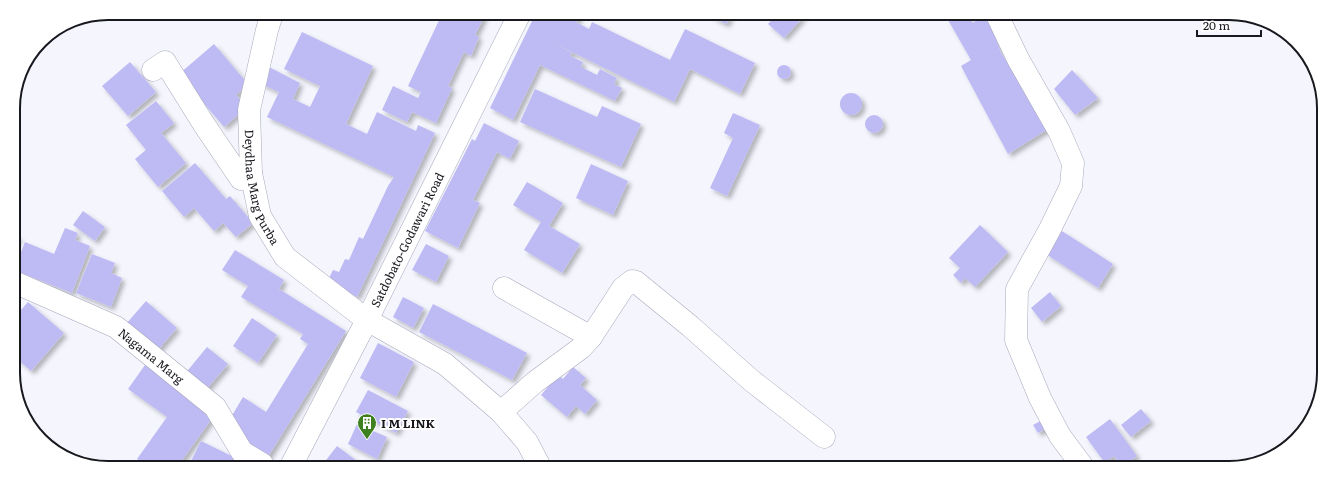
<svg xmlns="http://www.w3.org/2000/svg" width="1337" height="481" font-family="Literata,serif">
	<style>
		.building { fill: #bdbaf4; filter: url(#shadow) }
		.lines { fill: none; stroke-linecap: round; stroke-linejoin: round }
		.minor-casing { stroke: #a8a8bc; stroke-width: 23 }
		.minor { stroke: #fff; stroke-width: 22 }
		.labels { text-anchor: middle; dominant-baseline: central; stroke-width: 4; stroke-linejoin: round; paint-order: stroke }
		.street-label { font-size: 12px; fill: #18181f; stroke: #fff }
		.poi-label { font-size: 12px; font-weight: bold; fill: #18181f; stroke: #fff; text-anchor: start }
		.rim { fill: none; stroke: #18181f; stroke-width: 2 }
	</style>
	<defs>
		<filter id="shadow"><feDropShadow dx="3.5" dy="3.5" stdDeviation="2" flood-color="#0004"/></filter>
	</defs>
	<rect width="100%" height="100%" fill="#f5f5fe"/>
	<g class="building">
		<polygon points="442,14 485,15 475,35 479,37 471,56 464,52 448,86 452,88 436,123 412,112 407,122 382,110 393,86 418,98 421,92 408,86"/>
		<polygon points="535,15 580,15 576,22 589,29 592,22 670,60 685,29 755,63 740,94 690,69 674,102 549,41 572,53 570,56 583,62 581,67 597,75 600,69 617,78 614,84 622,88 615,101 540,65 513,120 490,108"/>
		<polygon points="710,16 731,16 726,24"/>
		<polygon points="775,16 804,16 784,38 768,24"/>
		<polygon points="948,17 969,17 973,23 980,17 988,17 1001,53 1051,127 1008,154 961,66 971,60 947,18"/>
		<polygon points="302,32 373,66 346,124 367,134 377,112 416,131 418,125 435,133 357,297 327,282 333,270 339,272 345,259 349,260 359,237 363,239 388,186 394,177 267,117 279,92 261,84 269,67 300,83 293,99 310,107 320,86 284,69"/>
		<polygon points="214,44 248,84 236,95 247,107 224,127 179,74"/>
		<polygon points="130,62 156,92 128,116 102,86"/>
		<circle cx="784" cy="72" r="7"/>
		<polygon points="1072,70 1098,98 1075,115 1054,89"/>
		<polygon points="535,89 597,117 602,106 641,124 621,167 520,122"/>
		<circle cx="851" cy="104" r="11"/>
		<polygon points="156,101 174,123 161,133 186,163 158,187 135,159 146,150 126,125"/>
		<polygon points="733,113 760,125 727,196 710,188 733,138 724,133"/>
		<circle cx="874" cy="124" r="9"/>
		<polygon points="484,123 519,141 510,159 497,152 473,200 480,203 458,248 425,231 472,139 475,141"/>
		<polygon points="195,163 226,199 230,196 253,223 236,237 223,223 214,231 194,208 184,217 162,191"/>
		<polygon points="591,164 628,181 613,215 576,198"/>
		<polygon points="527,182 563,203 549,226 580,244 562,273 524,250 541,222 513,205"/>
		<polygon points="83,211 105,227 95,241 73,225"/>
		<polygon points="980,225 1008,252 975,287 965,278 961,283 953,275 960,268 949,258"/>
		<polygon points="65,228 78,233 75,240 90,246 72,293 14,270 25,242 54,254"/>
		<polygon points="1062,231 1113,264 1098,288 1046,254"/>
		<polygon points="14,235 19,237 14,249"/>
		<polygon points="426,244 449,256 436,282 412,270"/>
		<polygon points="235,250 284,280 279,289 346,331 266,460 227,424 243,397 266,412 308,344 300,339 303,334 241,297 248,286 222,270"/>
		<polygon points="92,254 115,263 111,273 122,278 111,307 76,293"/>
		<polygon points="1050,292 1061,306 1042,322 1031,308"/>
		<polygon points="403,297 424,308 413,328 393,317"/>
		<polygon points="146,301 177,328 157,351 126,324"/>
		<polygon points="28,302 64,333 31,371 15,357 14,318"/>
		<polygon points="433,304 527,353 512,380 419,332"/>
		<polygon points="252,318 277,335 258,363 233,346"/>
		<polygon points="378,343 414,362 396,397 360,378"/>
		<polygon points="207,347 228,364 204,392 184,375"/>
		<polygon points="145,365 215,414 180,463 143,463 137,459 167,417 128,389"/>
		<polygon points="573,367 586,378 580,385 597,400 585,414 576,406 567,417 541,395 558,375 563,379"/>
		<polygon points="368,390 408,411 396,433 356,412"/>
		<polygon points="1141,409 1151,421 1131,437 1121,425"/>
		<polygon points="1046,418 1050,426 1038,433 1033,425"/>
		<polygon points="1110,419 1137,456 1122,467 1114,456 1105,463 1086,437"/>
		<polygon points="357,424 387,437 377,459 348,444"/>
		<polygon points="201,441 248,464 190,463"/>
		<polygon points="337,446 357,461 355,464 323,464"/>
	</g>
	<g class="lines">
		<g class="minor-casing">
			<g id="minor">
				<path id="s1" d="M272 14 267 30 249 110 251 173 260 216 285 257 367 320 445 364 501 412 527 442 539 465"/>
				<polyline points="998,17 1018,59 1059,131 1073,163 1071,186 1049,231 1017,289 1016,340 1040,398 1060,436 1083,467"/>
				<polyline points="153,70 165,62 203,123 241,179 251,173"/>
				<path id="s2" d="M14 282 116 327 215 407 242 452 262 464"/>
				<polyline points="504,288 591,337"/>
				<polyline points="501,412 535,382 581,348 591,337 623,288 632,281 636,282 690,326 752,381 824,437"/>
				<path id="s3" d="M292 464 367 320 519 15"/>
			</g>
		</g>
		<use href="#minor" class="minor"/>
	</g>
	<defs>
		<g id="building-pin" transform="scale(1)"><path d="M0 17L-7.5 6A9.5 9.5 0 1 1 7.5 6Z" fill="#3e7f1f" stroke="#fff"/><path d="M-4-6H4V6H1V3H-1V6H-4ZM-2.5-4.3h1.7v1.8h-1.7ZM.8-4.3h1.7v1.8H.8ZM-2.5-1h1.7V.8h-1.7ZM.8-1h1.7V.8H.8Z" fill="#fff"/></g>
	</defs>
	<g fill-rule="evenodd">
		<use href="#building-pin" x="367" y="423"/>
	</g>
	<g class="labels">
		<g class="street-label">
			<text stroke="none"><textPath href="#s1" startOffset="178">Deydhaa Marg Purba</textPath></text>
			<text stroke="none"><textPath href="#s3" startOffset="252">Satdobato-Godawari Road</textPath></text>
			<text stroke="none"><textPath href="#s2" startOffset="157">Nagama Marg</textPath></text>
		</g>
		<g class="poi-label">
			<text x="381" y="423">I M LINK</text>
		</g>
	</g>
	<path d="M0 0H1337V481H0ZM108 20H1229A88 88 0 0 1 1317 108V373A88 88 0 0 1 1229 461H108A88 88 0 0 1 20 373V108A88 88 0 0 1 108 20Z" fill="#fff" fill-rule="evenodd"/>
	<path class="rim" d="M108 20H1229A88 88 0 0 1 1317 108V373A88 88 0 0 1 1229 461H108A88 88 0 0 1 20 373V108A88 88 0 0 1 108 20Z"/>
	<path d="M1197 30v6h64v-6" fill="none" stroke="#18181f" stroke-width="2"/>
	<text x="1203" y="30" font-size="12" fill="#18181f" stroke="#ffffff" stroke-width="3" paint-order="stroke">20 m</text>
</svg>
